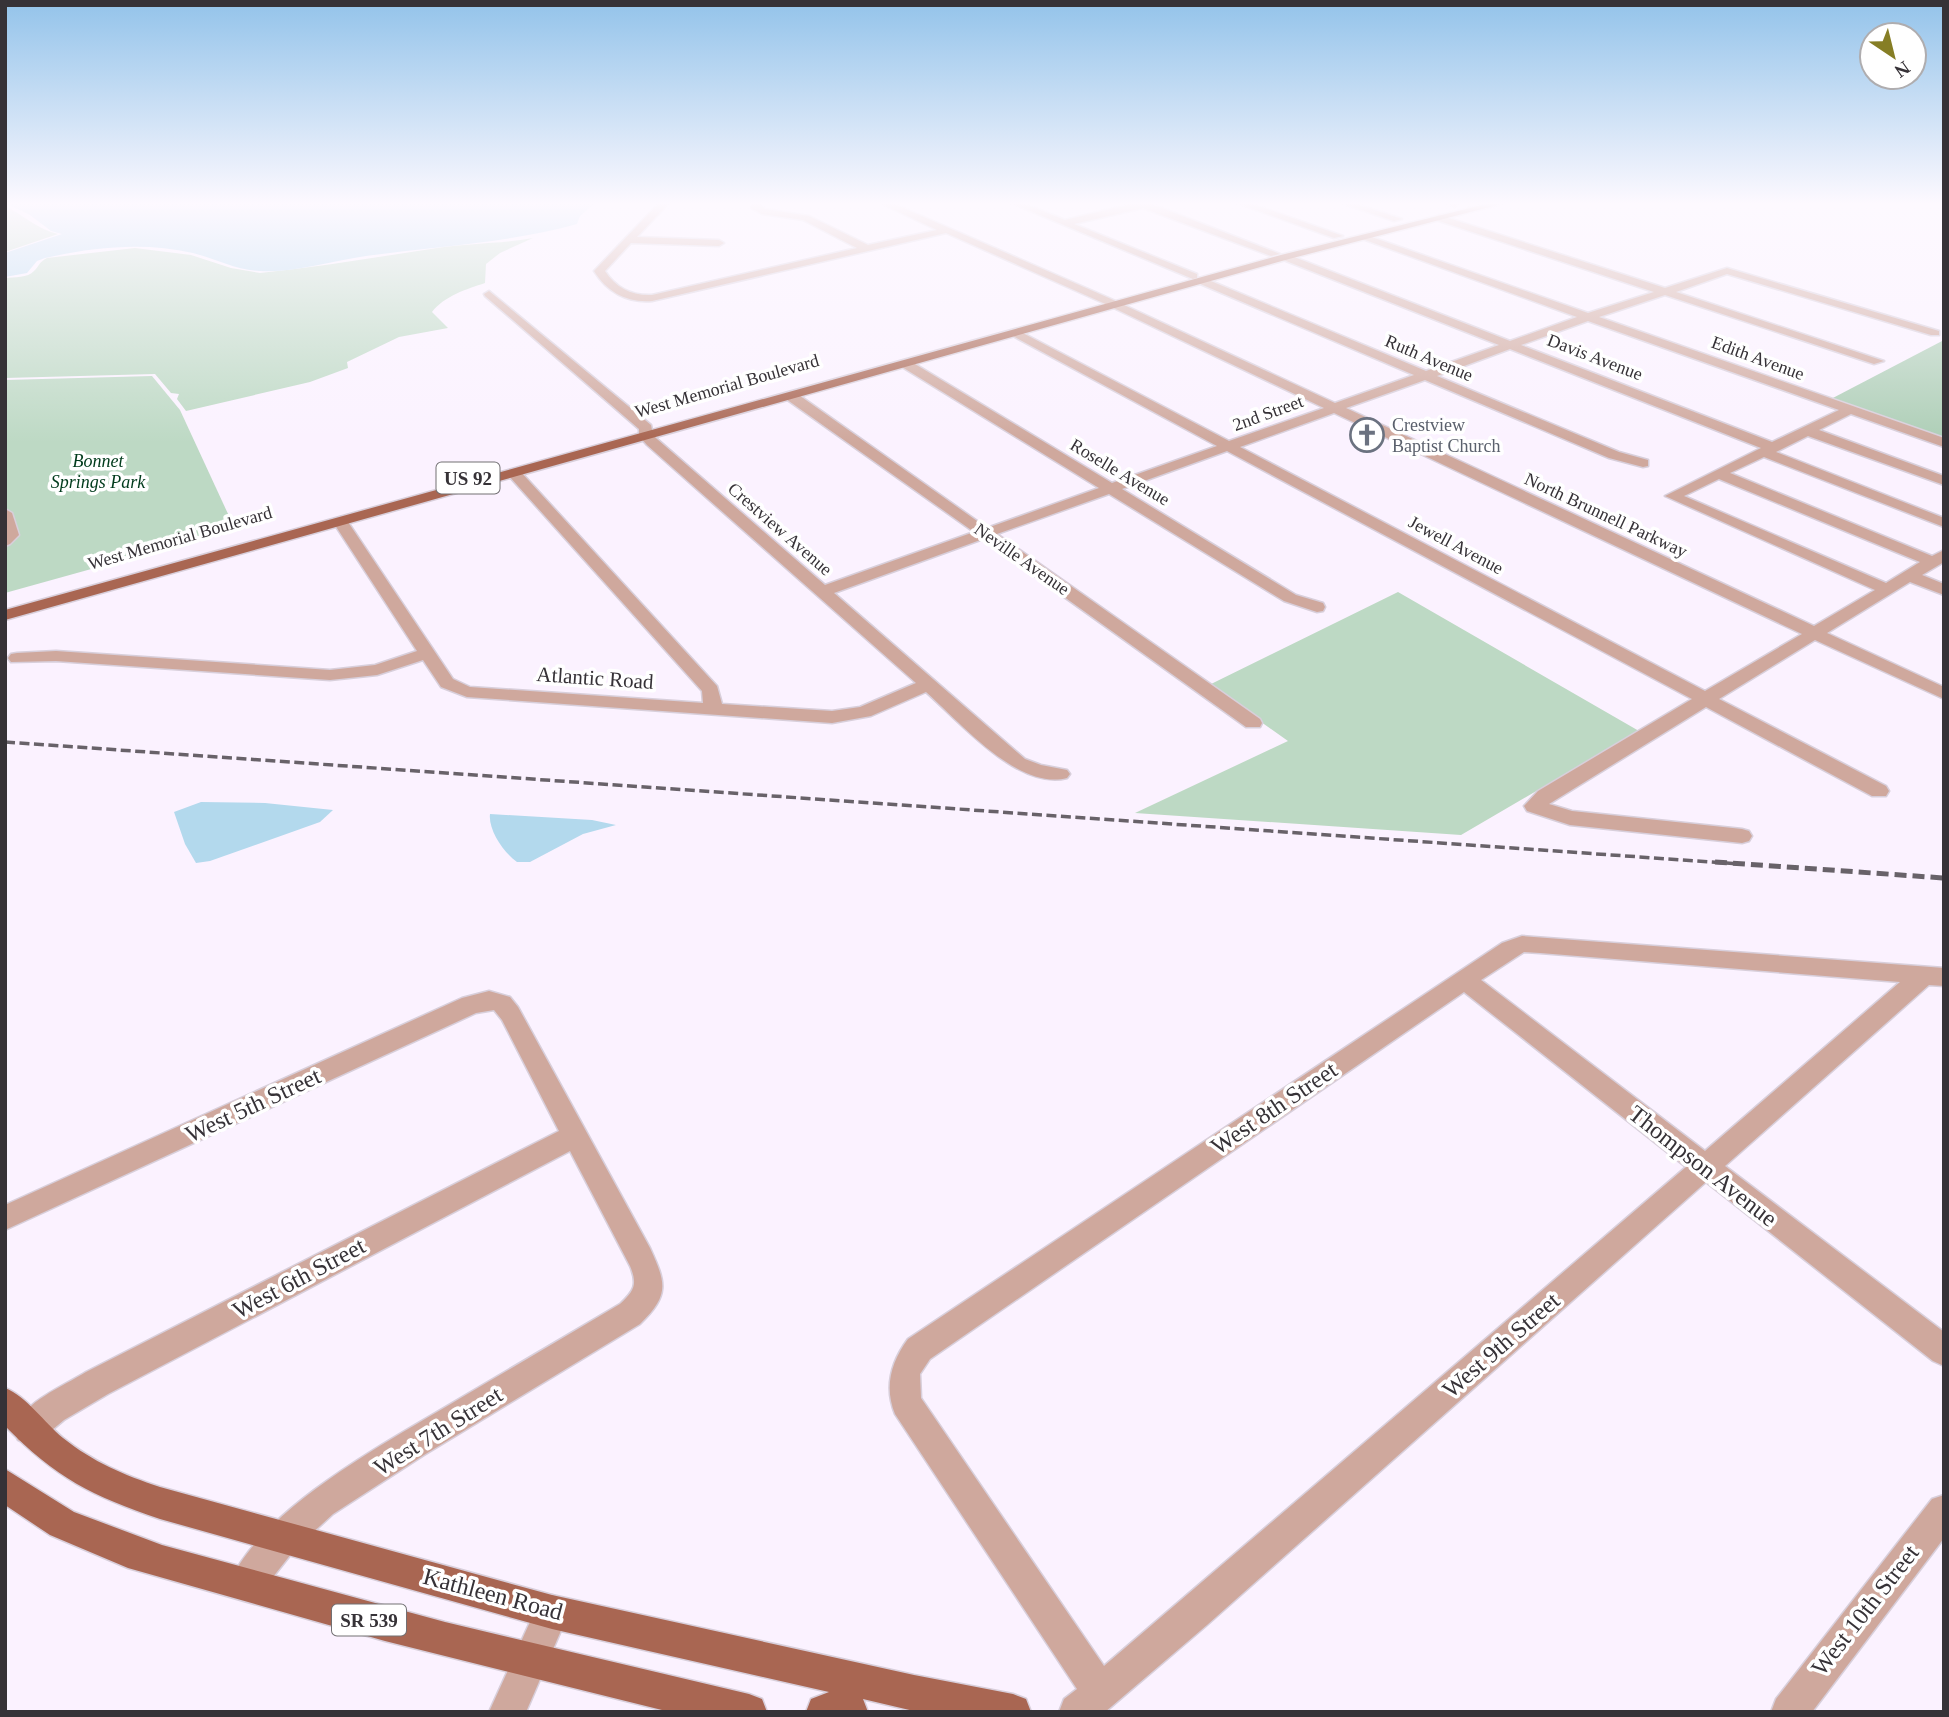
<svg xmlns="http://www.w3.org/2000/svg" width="1949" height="1717" font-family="Georgia,serif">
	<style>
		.green { fill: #bdd9c4 }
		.forest { fill: #adceb6 }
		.water { fill: #b3d9ed }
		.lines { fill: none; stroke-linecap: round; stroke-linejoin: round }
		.minor-casing { stroke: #d8cfdb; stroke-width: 3 }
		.major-casing { stroke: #d8cfdb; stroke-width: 3 }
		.minor { fill: #cfa89d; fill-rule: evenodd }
		.major { fill: #a96652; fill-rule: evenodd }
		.rail-far1 { stroke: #686269; stroke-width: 3.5; stroke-dasharray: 10 4.5; stroke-linecap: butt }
		.rail { stroke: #686269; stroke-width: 5; stroke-dasharray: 12 6; stroke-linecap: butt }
		.labels { text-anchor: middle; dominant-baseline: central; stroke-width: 7; stroke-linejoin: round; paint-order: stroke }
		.far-street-label { font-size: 18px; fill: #363237; stroke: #fff }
		.far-worship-label { font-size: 18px; fill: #5b616d; stroke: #fff; text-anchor: start }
		.far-park-label { font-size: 18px; font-style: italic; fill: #003b1c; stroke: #fff }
		.shield { fill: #fff; stroke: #727073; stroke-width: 2 }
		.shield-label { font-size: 19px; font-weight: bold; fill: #363237 }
		.street-label { font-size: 21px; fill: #363237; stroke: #fff }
		.near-street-label { font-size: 24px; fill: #363237; stroke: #fff }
	</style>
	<rect width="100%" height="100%" fill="#fbf2ff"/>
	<g class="green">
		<path d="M5 206C23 215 39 230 58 234L5 252Z"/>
		<path d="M533 238 500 253 486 264 485 283C467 289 444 296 432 312L448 328 399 337 347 362 348 368 310 382 186 411 177 399 179 394 171 393 155 374 5 378V278C14 277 28 278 34 271 40 265 39 262 47 258L135 248 191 255 231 268 260 273C319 267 378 257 437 248 469 243 500 244 533 238Z"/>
		<polygon points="152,376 180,410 235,529 5,593 5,380"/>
		<polygon points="1398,592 1639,731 1461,835 1135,813 1288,741 1209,685"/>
	</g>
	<polygon class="forest" points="1944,340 1944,441 1829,400"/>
	<g class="water">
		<path d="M5 203H595L580 216 577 224C509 243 436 246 366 256 332 261 294 273 260 271 236 270 216 259 193 253 144 242 94 247 45 258L37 261 27 273 5 277V253L62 234 51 231 30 215Z"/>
		<polygon points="201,802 265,803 333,810 320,822 210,861 196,863 185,844 174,812"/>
		<path d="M490 814 592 820 616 825 583 834 530 862H517C504 853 488 830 490 814Z"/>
	</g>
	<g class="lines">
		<g class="minor-casing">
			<g id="minor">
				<path d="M659 203H669L637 237 719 240 724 243 719 246 631 243 605 271C616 288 632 296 652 295L857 248 803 220 762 214 751 208V203H759L765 209 809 216 868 245 937 230 880 203H892L1109 298 1335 403 1414 375 1198 283V279H1206L1426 371 1499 345 1281 259V255H1289L1510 341 1577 317 1357 237 1366 235 1588 313 1654 292 1436 220 1434 218 1439 215 1665 288 1727 268 1939 331V335H1931L1727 274 1676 292 1884 361 1874 364 1665 295 1599 317 1944 438V447L1851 414 1819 430 1944 476V485L1808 436 1776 452 1944 518V527L1764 457 1730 473 1932 556 1944 550V562L1922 575 1944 584V595L1910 582 1827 633 1944 687V699L1815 640 1719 699 1886 786 1889 791 1886 796H1872L1706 707 1549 804 1572 811 1742 829 1749 831 1752 836 1749 841 1742 843 1570 825 1527 811 1524 806 1538 791 1692 699 1227 451 1122 489 1296 595 1323 603 1325 607 1323 611 1317 612 1284 601 1109 494 997 534 1260 719 1262 723 1260 727H1246L983 539 834 593 1025 759 1041 765 1067 770 1070 774 1067 778C1018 791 959 721 926 692L871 716 832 723 467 697 441 687 423 660 377 675 330 680 56 661 11 662 8 658 11 654 17 653 56 651 330 670 375 665 417 651 333 522 341 517 346 519 453 679 470 687 703 703 702 691 509 476 507 473 514 469 519 470 717 686 722 704 832 711 860 707 916 683 647 445 639 436V429L485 296 484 294 489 291 651 425 653 435 657 439 825 585 974 532 786 399V393H796L987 528 1099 488 902 367V361H910L1112 483 1217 446 1011 335V331H1019L1229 441 1324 408 1101 302 946 233 652 301C627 303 607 292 594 271ZM1588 321 1839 410 1772 442 1521 345ZM1510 349 1761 448 1665 496 1875 590 1814 626 1346 408 1425 380 1609 458 1643 467 1648 466V460L1619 452 1437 376ZM1334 413 1802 634 1705 691 1240 447ZM1719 479 1920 562 1886 583 1684 496Z"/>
				<polygon points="1011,203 1023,203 1065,220 1135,203 1156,203 1154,205 1280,254 1271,256 1143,208 1074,224 1197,274 1197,278 1193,279"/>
				<polygon points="1237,203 1250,203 1343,236 1334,238"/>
				<polygon points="1341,203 1354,203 1402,219 1394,221"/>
				<polygon points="1445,203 1458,203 1459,204 1454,207"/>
				<polygon points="5,509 12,513 19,535 10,544 5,546"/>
				<path d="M1522 936 1944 968V986L1929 985 1725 1166 1944 1332V1366L1933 1361 1706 1182 1207 1625 1105 1712H1059L1064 1699 1077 1689 895 1414C884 1387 891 1362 908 1339L1502 943ZM1524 952 1540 953 1900 982 1705 1151 1481 980ZM1464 992 1686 1167 1104 1666 921 1398 920 1374 930 1359Z"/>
				<path d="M489 991 510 997 518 1007 650 1248C666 1283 670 1295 640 1324L424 1455 333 1514 295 1549 258 1596 246 1601 234 1596 229 1584C261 1508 389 1441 459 1399 512 1368 566 1336 620 1304 634 1291 638 1285 630 1266L570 1151 108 1394 64 1420 40 1440 29 1445 18 1440 13 1429C25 1401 62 1387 86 1372L559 1131 502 1020 494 1010 476 1013 5 1230V1205L462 998Z"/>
				<polygon points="1944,1495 1944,1538 1812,1712 1771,1712 1776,1699 1932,1499"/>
				<polygon points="552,1595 564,1600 569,1612 526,1712 489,1712 540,1600"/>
			</g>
		</g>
		<g class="major-casing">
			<g id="major">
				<polygon points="1490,203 1505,203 1289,259 5,620 5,610 1281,255"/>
				<path d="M5 1388C27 1397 44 1422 63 1438 93 1462 124 1475 160 1487L552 1595 914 1675 1013 1694 1026 1699 1031 1712H918L863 1699 868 1712H806L811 1699 829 1692 552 1629 160 1519C92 1496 56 1478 5 1426Z"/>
				<polygon points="5,1469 74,1512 162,1545 445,1622 749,1694 762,1699 767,1712 670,1712 385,1641 128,1568 50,1535 5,1505"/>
			</g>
		</g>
		<use href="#minor" class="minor"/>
		<use href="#major" class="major"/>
		<polyline class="rail-far1" points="5,742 1740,864"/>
		<polyline class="rail" points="1715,862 1944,878"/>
	</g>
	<linearGradient id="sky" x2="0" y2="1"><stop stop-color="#93c3ea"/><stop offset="0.46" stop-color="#fdf9ff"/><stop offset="1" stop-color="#fdf9ff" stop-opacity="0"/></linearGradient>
	<rect width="1949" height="443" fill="url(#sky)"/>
	<defs>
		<g id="church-ring" transform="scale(1.75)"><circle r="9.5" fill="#fff" stroke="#6b7280" stroke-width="1.5"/><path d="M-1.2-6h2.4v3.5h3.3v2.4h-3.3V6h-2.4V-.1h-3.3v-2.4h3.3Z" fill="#6b7280"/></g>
	</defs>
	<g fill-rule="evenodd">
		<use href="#church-ring" x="1367" y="435"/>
	</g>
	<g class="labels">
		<g class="far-street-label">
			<text transform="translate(1595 357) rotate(21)">Davis Avenue</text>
			<text transform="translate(1429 358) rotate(23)">Ruth Avenue</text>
			<text transform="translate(1758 358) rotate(20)">Edith Avenue</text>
			<text transform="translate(727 386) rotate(-16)">West Memorial Boulevard</text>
			<text transform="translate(1268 413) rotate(-20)">2nd Street</text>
			<text transform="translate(1120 472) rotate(31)">Roselle Avenue</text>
			<text transform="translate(1606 515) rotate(25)">North Brunnell Parkway</text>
			<text transform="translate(780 529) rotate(41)">Crestview Avenue</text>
			<text transform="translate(180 538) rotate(-16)">West Memorial Boulevard</text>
			<text transform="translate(1456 545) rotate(28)">Jewell Avenue</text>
			<text transform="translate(1022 559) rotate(35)">Neville Avenue</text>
		</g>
		<g class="far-worship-label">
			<text x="1392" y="425">Crestview<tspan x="1392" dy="21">Baptist Church</tspan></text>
		</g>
		<g class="far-park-label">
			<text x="98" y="461">Bonnet<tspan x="98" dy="21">Springs Park</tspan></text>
		</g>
		<g class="shield">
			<rect x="436.5" y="462.5" width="63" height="31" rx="5"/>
			<rect x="332" y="1604.5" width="74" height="31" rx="5"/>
		</g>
		<g class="shield-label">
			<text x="468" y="478">US 92</text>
			<text x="369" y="1620">SR 539</text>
		</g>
		<g class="street-label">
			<text transform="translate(595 678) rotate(4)">Atlantic Road</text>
		</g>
		<g class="near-street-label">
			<text transform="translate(253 1105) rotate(-25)">West 5th Street</text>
			<text transform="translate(1274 1108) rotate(-34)">West 8th Street</text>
			<text transform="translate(1703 1166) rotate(38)">Thompson Avenue</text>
			<text transform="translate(299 1278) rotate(-28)">West 6th Street</text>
			<text transform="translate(1501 1345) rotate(-41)">West 9th Street</text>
			<text transform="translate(438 1431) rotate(-32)">West 7th Street</text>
			<text transform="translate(493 1594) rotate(15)">Kathleen Road</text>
			<text transform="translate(1865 1610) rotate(-52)">West 10th Street</text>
		</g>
	</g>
	<rect width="1949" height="1717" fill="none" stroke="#363237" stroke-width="14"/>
	<g transform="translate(1893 56) rotate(145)"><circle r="33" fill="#ffffff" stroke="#afadaf" stroke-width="2"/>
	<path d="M0-5L12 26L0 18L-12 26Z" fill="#867e25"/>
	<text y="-10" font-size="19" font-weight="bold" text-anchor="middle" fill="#363237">N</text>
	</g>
</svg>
